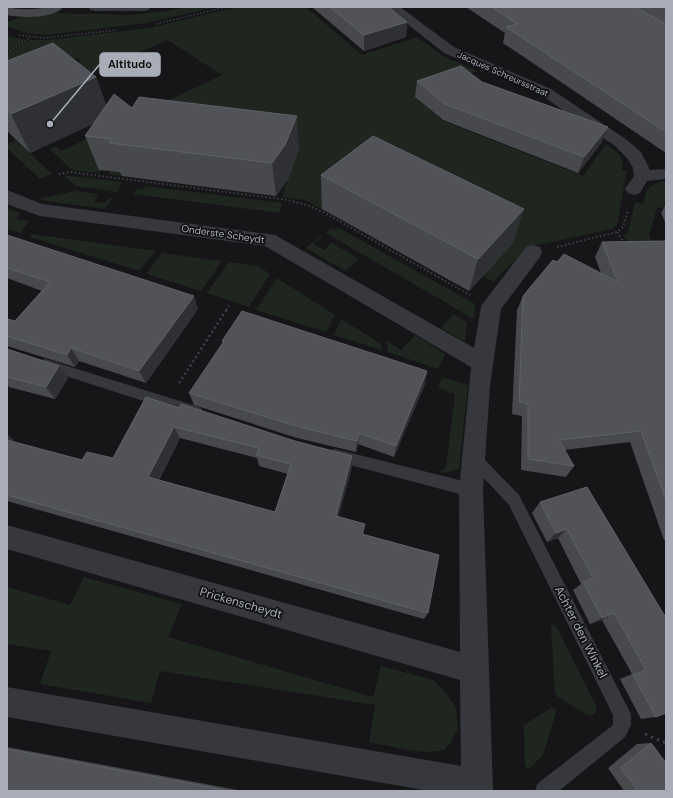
<svg xmlns="http://www.w3.org/2000/svg" width="673" height="798" font-family="'DM Sans',sans-serif">
	<style>
		.green { fill: #1e261f }
		.lines { fill: none; stroke-linecap: round; stroke-linejoin: round }
		.path-far3 { stroke: #3d3f44; stroke-width: 1.5; stroke-dasharray: 1.5 2; stroke-linecap: butt }
		.path-far2 { stroke: #3d3f44; stroke-width: 2; stroke-dasharray: 1.5 2.5; stroke-linecap: butt }
		.path-far1 { stroke: #3d3f44; stroke-width: 2.5; stroke-dasharray: 2 3; stroke-linecap: butt }
		.path { stroke: #3d3f44; stroke-width: 3; stroke-dasharray: 2.5 4; stroke-linecap: butt }
		.lane { fill: #37383d; fill-rule: evenodd }
		.street { fill: #37383d; fill-rule: evenodd }
		.secondary { fill: #45474d; fill-rule: evenodd }
		.wall { fill: #47494d; fill-rule: evenodd }
		.shaded-wall { fill: #2f3033 }
		.building { fill: #525359; stroke: #5f6168; fill-rule: evenodd }
		.labels { text-anchor: middle; dominant-baseline: central; stroke-width: 3.5; stroke-linejoin: round; paint-order: stroke }
		.far-street-label { font-size: 9px; fill: #a8adb8; stroke: #111113 }
		.street-label { font-size: 10px; fill: #a8adb8; stroke: #111113 }
		.near-street-label { font-size: 12px; fill: #a8adb8; stroke: #111113 }
		.leader { fill: none; stroke: #a8adb8; stroke-width: 1.5 }
		.callout-dot { fill: #a8adb8; stroke: #111113; stroke-width: 1.5 }
		.callout { fill: #a8adb8; stroke: #a8adb8; stroke-width: 1.5 }
		.callout-label { font-size: 11px; text-anchor: middle; font-weight: bold; fill: #111 }
	</style>
	<rect width="100%" height="100%" fill="#161618"/>
	<g class="green">
		<polygon points="186,7 216,7 146,23 46,35 26,33 7,26 7,22 21,17 51,13 128,15 167,11"/>
		<path d="M238 7H306L362 55 417 37 445 57 477 71 420 91 415 97 443 121 583 176 606 144C615 150 627 158 621 170L627 171 617 225 612 229 607 230 528 247 493 282 482 276 513 243 371 170 322 209 305 200 282 197 298 149 122 176 108 174 117 161 98 173 72 170 50 149 55 146 61 151 222 75 168 40 7 108 82 60 67 56 7 72V54L29 40H49L149 28Z"/>
		<polygon points="7,36 26,40 7,52"/>
		<polygon points="16,140 52,174 40,179 7,148 7,144"/>
		<polygon points="63,175 122,182 117,192 76,186"/>
		<path d="M666 181V207L657 208 649 235 666 272 636 256 623 235 628 233 635 202 644 204C645 189 650 183 666 181Z"/>
		<polygon points="145,186 282,203 280,213 134,194 137,188 143,190"/>
		<polygon points="76,191 98,194 94,202 105,203 109,198 112,198 105,209 40,200 41,198"/>
		<polygon points="7,208 20,213 16,219 29,221 20,233 7,229"/>
		<polygon points="339,228 475,304 474,319 326,233 331,229 335,230"/>
		<polygon points="32,234 156,251 139,271 30,237"/>
		<polygon points="320,236 322,237 313,244 324,250 332,243 359,259 347,270 345,271 306,248"/>
		<polygon points="162,253 222,261 201,291 146,274"/>
		<polygon points="229,262 258,266 270,274 249,307 207,293"/>
		<polygon points="277,278 335,315 326,332 256,310"/>
		<polygon points="453,314 467,322 465,342 441,328"/>
		<polygon points="341,319 381,344 382,350 334,335"/>
		<polygon points="415,335 445,354 438,369 388,352 386,340 401,350"/>
		<polygon points="442,377 468,385 459,469 444,473 439,472 446,468 455,394 438,388"/>
		<polygon points="84,577 182,604 168,637 373,697 381,666 433,680 446,693 456,708 458,729 451,742 444,750 429,752 413,751 369,742 375,705 160,671 151,703 40,684 51,651 7,644 7,587 70,605"/>
		<polygon points="553,624 556,626 597,708 596,712 592,715 587,715 558,697 555,693 551,627"/>
		<polygon points="551,708 556,709 556,712 543,755 529,769 525,766 524,725"/>
	</g>
	<g class="lines">
		<g class="path-far3">
			<polyline points="156,24 227,7"/>
			<polyline points="19,35 44,38 117,30"/>
			<polyline points="7,53 31,37"/>
		</g>
		<g class="path-far2">
			<polyline points="59,174 70,172 288,200 307,205 323,212 470,295"/>
			<polyline points="617,232 624,243"/>
			<polyline points="557,247 617,232 623,227 628,211"/>
			<polyline points="226,310 230,304"/>
		</g>
		<polyline class="path-far1" points="179,383 227,309"/>
		<polyline class="path" points="645,734 666,743"/>
		<g class="lane">
			<polygon points="45,359 196,406 201,408 203,412 201,416 196,418 41,368 39,364 41,360"/>
			<polygon points="335,449 471,483 476,485 478,490 476,495 471,497 335,461 330,459 328,455 330,451"/>
			<polygon points="474,452 479,454 519,495 631,714 631,725 625,737 559,791 535,791 537,784 613,725 613,715 509,505 469,462 467,458 469,454"/>
		</g>
		<g class="street">
			<polygon points="89,7 150,7 149,10 144,11 95,11 90,10"/>
			<polygon points="386,7 400,7 454,47 551,89 627,140 641,152 650,170 666,169 666,179 647,181 640,193 634,195 628,193 625,189 634,176 633,168 628,159 615,146 541,95 444,53"/>
			<polygon points="7,190 42,204 275,235 474,348 481,307 484,302 526,247 533,245 540,247 542,252 540,257 501,309 490,386 483,490 493,791 429,791 7,717 7,687 461,766 460,680 7,549 7,525 460,652 459,490 471,367 265,246 40,216 7,204"/>
		</g>
		<path class="secondary" d="M7 7C26 12 44 7 63 7 55 19 20 18 7 15Z"/>
	</g>
	<g class="wall">
		<polygon points="312,7 388,7 407,22 406,37 364,51"/>
		<polygon points="466,7 666,7 666,153 503,43 505,33"/>
		<polygon points="7,61 96,77 106,105 132,108 299,149 288,179 276,196 122,176 120,172 99,170 85,136 94,123 30,153 7,131"/>
		<polygon points="417,81 482,82 608,127 601,143 578,173 443,120 415,97"/>
		<polygon points="321,175 513,243 469,291 322,209"/>
		<polygon points="666,204 666,224 661,213"/>
		<polygon points="7,235 198,309 146,383 79,361 75,367 7,346 7,319 15,321 42,291 7,278"/>
		<polygon points="666,241 666,540 664,540 630,442 564,450 574,466 566,477 521,470 522,416 512,414 517,310 523,296 557,262 601,273 595,257 602,242"/>
		<polygon points="222,341 427,371 425,384 394,457 358,444 356,452 297,438 194,405 189,393 223,343"/>
		<polygon points="7,349 68,378 55,399 9,387 7,384"/>
		<path d="M146 397 352 467 338 517 364 533 363 535 428 613 424 619 7 501V434L13 440 12 442 82 460 113 458ZM180 438 257 458 259 466 288 474 275 512 159 480Z"/>
		<polygon points="540,502 666,618 656,717 641,719 620,679 632,674 602,620 590,624 573,590 581,584 558,538 547,542 532,513"/>
		<polygon points="651,743 666,791 624,791 608,768 637,744"/>
		<polygon points="7,747 243,791 7,791"/>
	</g>
	<g class="shaded-wall">
		<polygon points="407,22 406,37 364,51 364,35"/>
		<polygon points="96,77 110,116 30,153 11,114"/>
		<polygon points="297,116 299,149 288,179 276,196 272,163"/>
		<polygon points="608,127 601,143 578,173 584,157"/>
		<polygon points="524,209 513,243 469,291 478,259"/>
		<polygon points="194,296 198,309 146,383 139,371"/>
		<polygon points="71,348 79,361 75,367 67,355"/>
		<polygon points="59,366 68,378 55,399 46,387"/>
		<polygon points="427,371 425,384 394,457 396,446"/>
		<polygon points="174,427 180,438 155,488 148,477"/>
		<polygon points="359,433 358,444 356,452 357,441"/>
		<polygon points="7,434 13,440 8,449 7,448"/>
		<polygon points="352,456 352,467 336,526 336,516"/>
		<polygon points="365,524 364,533 361,543 362,534"/>
		<polygon points="567,529 558,538 547,542 556,533"/>
		<polygon points="614,613 602,620 590,624 602,618"/>
	</g>
	<g class="building">
		<polygon points="330,7 388,7 407,22 364,35"/>
		<polygon points="492,7 635,7 666,24 666,132 506,27 517,24"/>
		<polygon points="53,43 96,77 11,114 7,110 7,61"/>
		<polygon points="461,66 482,82 608,127 584,157 445,104 417,81"/>
		<polygon points="114,94 132,108 139,97 297,116 285,145 272,163 109,143 112,139 85,136"/>
		<polygon points="373,136 524,209 478,259 321,175"/>
		<polygon points="7,235 194,296 139,371 71,348 67,355 7,336 7,319 15,321 50,282 7,268"/>
		<polygon points="666,241 666,500 641,431 559,440 574,466 528,459 528,404 519,402 523,296 553,260 557,262 564,254 618,282 602,242"/>
		<polygon points="242,311 427,371 396,446 359,433 357,441 296,426 189,393 224,341 222,341"/>
		<polygon points="7,349 59,366 46,387 7,377"/>
		<path d="M146 397 179 408 181 404 295 441 352 456 336 516 365 524 362 534 439 555 428 613 7 495V440L82 460 87 452 113 458ZM174 427 259 448 256 455 291 464 275 512 148 477Z"/>
		<polygon points="587,487 666,618 666,713 656,717 633,675 646,670 614,613 602,618 583,582 593,578 567,529 556,533 540,502"/>
		<polygon points="651,743 666,763 666,791 638,791 621,768"/>
		<polygon points="7,749 230,791 7,791"/>
	</g>
	<g class="labels">
		<g class="far-street-label">
			<text transform="translate(503 74) rotate(24)">Jacques Schreursstraat</text>
		</g>
		<g class="street-label">
			<text transform="translate(223 234) rotate(8)">Onderste Scheydt</text>
		</g>
		<g class="near-street-label">
			<text transform="translate(241 603) rotate(16)">Prickenscheydt</text>
			<text transform="translate(581 632) rotate(63)">Achter den Winkel</text>
		</g>
	</g>
	<path class="leader" d="M50 124L100 64"/>
	<circle class="callout-dot" cx="50" cy="124" r="4"/>
	<rect class="callout" x="100" y="53" width="60" height="23" rx="4"/>
	<g class="callout-label">
		<text x="130" y="68">Altitudo</text>
	</g>
	<rect width="673" height="798" fill="none" stroke="#a8adb8" stroke-width="16"/>
</svg>
